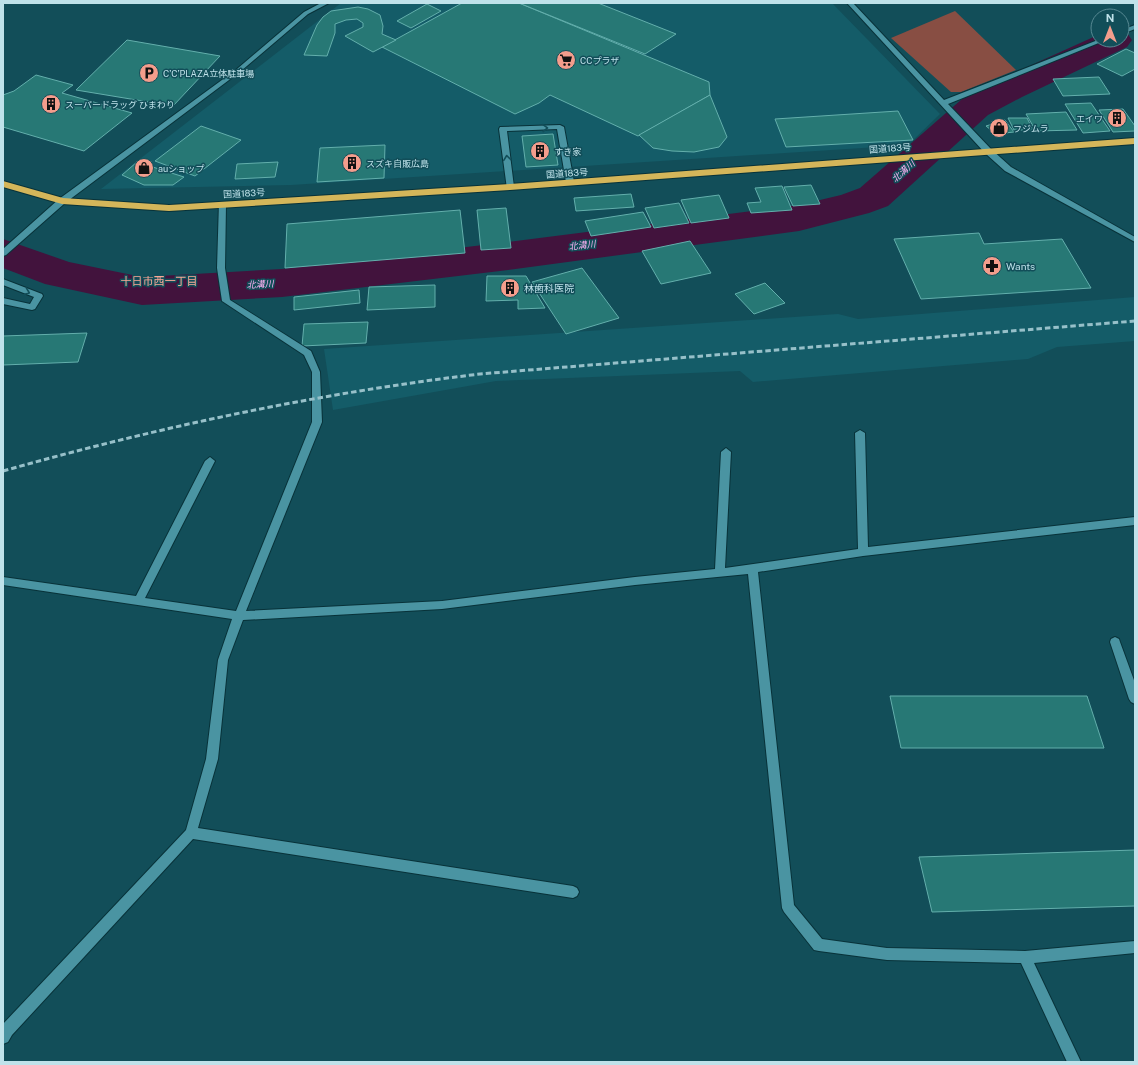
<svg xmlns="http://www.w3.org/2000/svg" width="1138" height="1065" font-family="'Public Sans','Noto Sans JP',sans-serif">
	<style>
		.built { fill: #145c68 }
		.green { fill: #884e43 }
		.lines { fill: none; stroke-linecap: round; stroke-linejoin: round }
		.river { fill: #42133d; fill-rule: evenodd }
		.building { fill: #277875; stroke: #63afac }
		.minor-casing { stroke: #083239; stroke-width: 2 }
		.highway-casing { stroke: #083239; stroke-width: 2 }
		.minor { fill: #4a94a2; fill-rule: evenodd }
		.highway { fill: #d4b65a; fill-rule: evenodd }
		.rail { stroke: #97c0c9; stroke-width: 3; stroke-dasharray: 5.5 3; stroke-linecap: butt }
		.oneway { stroke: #124e59 }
		.labels { text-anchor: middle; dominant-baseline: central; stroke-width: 3; stroke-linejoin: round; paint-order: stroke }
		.far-poi-label { font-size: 9px; fill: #bfe2ea; stroke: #124e59; text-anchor: start }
		.far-street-label { font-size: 9px; fill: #bfe2ea; stroke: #124e59 }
		.far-water-label { font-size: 9px; font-style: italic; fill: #feb1f3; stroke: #124e59 }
		.poi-label { font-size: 10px; fill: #bfe2ea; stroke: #124e59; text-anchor: start }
		.neighbourhood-label { font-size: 11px; fill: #f9a897; stroke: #124e59 }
	</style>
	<rect width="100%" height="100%" fill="#124e59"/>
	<g class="built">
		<polygon points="341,3 832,3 940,114 908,145 291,185 101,189"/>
		<polygon points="1135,297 1135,341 1057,347 1028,359 753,382 740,371 496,381 333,410 324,349 838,314 858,319"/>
	</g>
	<polygon class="green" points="955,11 1016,70 961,92 951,92 891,38"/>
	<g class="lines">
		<polygon class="river" points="1122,31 1127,33 1132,40 1127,47 1022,97 988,115 888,206 869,213 799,231 500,271 282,297 142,305 45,284 3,268 3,239 69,262 142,277 282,269 500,243 799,205 841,195 860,188 962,99 996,81 1098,35 1098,40 1122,40"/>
	</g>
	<g class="building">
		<polygon points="462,3 519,3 709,82 710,95 638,136 550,95 539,103 515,114 382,47"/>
		<polygon points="519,3 598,3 676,34 645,54"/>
		<polygon points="427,4 441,11 411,28 397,21"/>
		<polygon points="358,7 368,9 380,15 383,26 382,34 396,40 373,52 345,36 363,27 363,23 357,19 346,20 335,24 335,33 327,56 304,55 317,25 323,17 331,11"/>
		<polygon points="127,40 220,56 173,106 76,90"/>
		<polygon points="1126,49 1135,53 1135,69 1122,76 1097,64"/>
		<polygon points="36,75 73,85 62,93 132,113 84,151 3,127 3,95 14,91"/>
		<polygon points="1099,77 1110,94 1063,96 1053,79"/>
		<polygon points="710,95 727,137 719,147 694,152 672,151 653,148 639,135"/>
		<polygon points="1091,103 1110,131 1083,133 1065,104"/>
		<polygon points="1123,109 1135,126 1135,131 1113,132 1099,110"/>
		<polygon points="898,111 913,140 786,147 775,119"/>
		<polygon points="1066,112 1077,130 1036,131 1026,114"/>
		<polygon points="1008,118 1027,118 1033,130 1014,130"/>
		<polygon points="1005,120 1014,132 996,134 986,126"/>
		<polygon points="201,126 241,140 195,176 155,161"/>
		<polygon points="553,134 558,165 526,167 522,136"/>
		<polygon points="385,145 384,178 317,182 320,148"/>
		<polygon points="137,162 184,177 173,185 144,185 122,175"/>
		<polygon points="278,162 275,177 235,179 237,164"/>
		<polygon points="811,185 820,204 793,206 784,187"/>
		<polygon points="782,186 792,210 751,213 747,203 761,202 755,188"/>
		<polygon points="631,194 634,207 576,211 574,198"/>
		<polygon points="719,195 729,218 691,223 681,200"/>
		<polygon points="679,203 689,223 654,228 645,208"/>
		<polygon points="506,208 511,248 481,250 477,210"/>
		<polygon points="460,210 465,253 285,268 287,224"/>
		<polygon points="643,212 651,227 591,236 585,221"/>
		<polygon points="979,233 984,244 1062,239 1091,288 921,299 894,239"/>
		<polygon points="690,241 711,273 661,284 642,251"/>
		<polygon points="582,268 619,318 566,334 532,282"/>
		<polygon points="487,276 526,276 545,308 518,309 518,300 486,301"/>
		<polygon points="765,283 785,303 754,314 735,294"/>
		<polygon points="435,285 435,307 367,310 369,287"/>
		<polygon points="359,290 360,303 294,310 294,297"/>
		<polygon points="368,322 366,343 302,346 304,324"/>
		<polygon points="87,333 78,362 3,365 3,336"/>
		<polygon points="890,696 1087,696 1104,748 901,748"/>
		<polygon points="1135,850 1135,906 932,912 919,857"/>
	</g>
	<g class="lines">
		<g class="minor-casing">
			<g id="minor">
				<polygon points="321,3 329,3 308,14 241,71 65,203 6,255 3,256 3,249 59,199 237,69 304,12"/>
				<polygon points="847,3 853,3 944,100 1098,40 1106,40 948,104 991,149 1011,167 1135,237 1135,242 1005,171 985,153"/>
				<polygon points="1135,25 1135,29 1122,34 1122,30"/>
				<polygon points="560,125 564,127 574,182 573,184 570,184 566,182 557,129 507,131 514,187 510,189 507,189 499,129 500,127"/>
				<polygon points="219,202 222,202 226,204 225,268 230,300 311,351 320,372 322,422 246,611 442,601 635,577 715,569 721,452 726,448 731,452 725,568 858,549 855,433 860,430 865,433 868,547 1135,517 1135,525 863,556 758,572 794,905 822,939 887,948 1025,951 1135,941 1135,953 1034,963 1081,1062 1067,1062 1021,963 887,960 819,951 814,950 784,912 782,908 748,574 635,585 442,609 243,620 228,660 218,759 198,828 573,886 577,888 579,892 577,896 573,898 193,839 12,1035 8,1042 3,1044 3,1024 186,830 206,759 218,660 232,619 3,585 3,577 136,596 205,461 210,457 215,461 145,598 236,611 312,422 312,372 304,355 222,301 217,268"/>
				<polygon points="3,279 42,294 43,296 35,309 32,310 3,304 3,298 30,304 34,297 3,285"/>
				<polygon points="1115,637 1119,639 1120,642 1135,683 1135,704 1131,702 1129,699 1110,642 1111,639"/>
			</g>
		</g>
		<g class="highway-casing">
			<polygon id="highway" points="1135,138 1135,144 510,190 169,211 62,204 3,187 3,181 63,198 169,205 510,184"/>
		</g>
		<use href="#minor" class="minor"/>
		<use href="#highway" class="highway"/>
		<path class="rail" d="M3 471C159 427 319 393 480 374L1135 321"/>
	</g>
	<defs><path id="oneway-chevron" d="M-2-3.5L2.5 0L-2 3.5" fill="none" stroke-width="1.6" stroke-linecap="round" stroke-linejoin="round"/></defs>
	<g class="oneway">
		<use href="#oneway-chevron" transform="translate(545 128) rotate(-2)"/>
		<use href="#oneway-chevron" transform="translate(507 158) rotate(-97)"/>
		<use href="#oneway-chevron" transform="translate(27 292) rotate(21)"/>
	</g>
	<defs>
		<g id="supermarket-disc" transform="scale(1)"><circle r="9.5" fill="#f49d8c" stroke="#124e59"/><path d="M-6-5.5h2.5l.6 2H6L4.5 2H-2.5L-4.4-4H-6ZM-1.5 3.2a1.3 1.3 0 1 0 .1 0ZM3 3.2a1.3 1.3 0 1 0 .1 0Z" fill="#111"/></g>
		<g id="parking-disc" transform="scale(1)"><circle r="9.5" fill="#f49d8c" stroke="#124e59"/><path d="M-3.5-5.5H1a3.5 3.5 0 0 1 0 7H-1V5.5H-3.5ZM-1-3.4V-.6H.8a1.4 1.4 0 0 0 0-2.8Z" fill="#111"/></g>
		<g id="building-disc" transform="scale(1)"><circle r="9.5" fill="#f49d8c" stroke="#124e59"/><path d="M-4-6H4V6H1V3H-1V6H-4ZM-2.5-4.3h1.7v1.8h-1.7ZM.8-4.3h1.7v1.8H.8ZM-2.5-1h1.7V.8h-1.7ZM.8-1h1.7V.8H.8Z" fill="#111"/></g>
		<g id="shop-disc" transform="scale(1)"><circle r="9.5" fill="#f49d8c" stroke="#124e59"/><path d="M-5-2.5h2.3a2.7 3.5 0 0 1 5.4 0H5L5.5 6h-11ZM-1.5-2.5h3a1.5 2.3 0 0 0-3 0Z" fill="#111"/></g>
		<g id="pharmacy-disc" transform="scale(1)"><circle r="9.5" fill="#f49d8c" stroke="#124e59"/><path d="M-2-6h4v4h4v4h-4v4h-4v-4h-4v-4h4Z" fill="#111"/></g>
	</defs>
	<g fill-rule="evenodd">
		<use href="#supermarket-disc" x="566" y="60"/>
		<use href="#parking-disc" x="149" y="73"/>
		<use href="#building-disc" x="51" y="104"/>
		<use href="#building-disc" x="1117" y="118"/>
		<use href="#shop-disc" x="999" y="128"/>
		<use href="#building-disc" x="540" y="151"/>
		<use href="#building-disc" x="352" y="163"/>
		<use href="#shop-disc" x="144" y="168"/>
		<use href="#pharmacy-disc" x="992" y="266"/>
		<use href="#building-disc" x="510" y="288"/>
	</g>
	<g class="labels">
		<g class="far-poi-label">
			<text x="580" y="60">CCプラザ</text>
			<text x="163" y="73">C’C’PLAZA立体駐車場</text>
			<text x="65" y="104">スーパードラッグ ひまわり</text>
			<text x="1103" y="118" text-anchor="end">エイワ</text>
			<text x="1013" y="128">フジムラ</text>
			<text x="554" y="151">すき家</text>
			<text x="366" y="163">スズキ自販広島</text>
			<text x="158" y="168">auショップ</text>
		</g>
		<g class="far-street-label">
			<text transform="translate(890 148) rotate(-4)">国道183号</text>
			<text transform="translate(567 173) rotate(-4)">国道183号</text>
			<text transform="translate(244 193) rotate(-3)">国道183号</text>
		</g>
		<g class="far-water-label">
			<text transform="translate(903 171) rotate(-42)">北溝川</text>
			<text transform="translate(582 245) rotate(-7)">北溝川</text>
			<text transform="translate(260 284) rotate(-3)">北溝川</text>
		</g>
		<g class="poi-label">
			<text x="1006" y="266">Wants</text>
			<text x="524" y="288">林歯科医院</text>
		</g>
		<g class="neighbourhood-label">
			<text x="159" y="281">十日市西一丁目</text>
		</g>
	</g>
	<rect width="1138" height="1065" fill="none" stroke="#bfe2ea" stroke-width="8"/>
	<g transform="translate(1110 28)"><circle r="19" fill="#124e59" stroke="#578993"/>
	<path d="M0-3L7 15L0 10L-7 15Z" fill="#f49d8c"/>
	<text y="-6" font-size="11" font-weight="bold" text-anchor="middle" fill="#bfe2ea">N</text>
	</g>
</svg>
